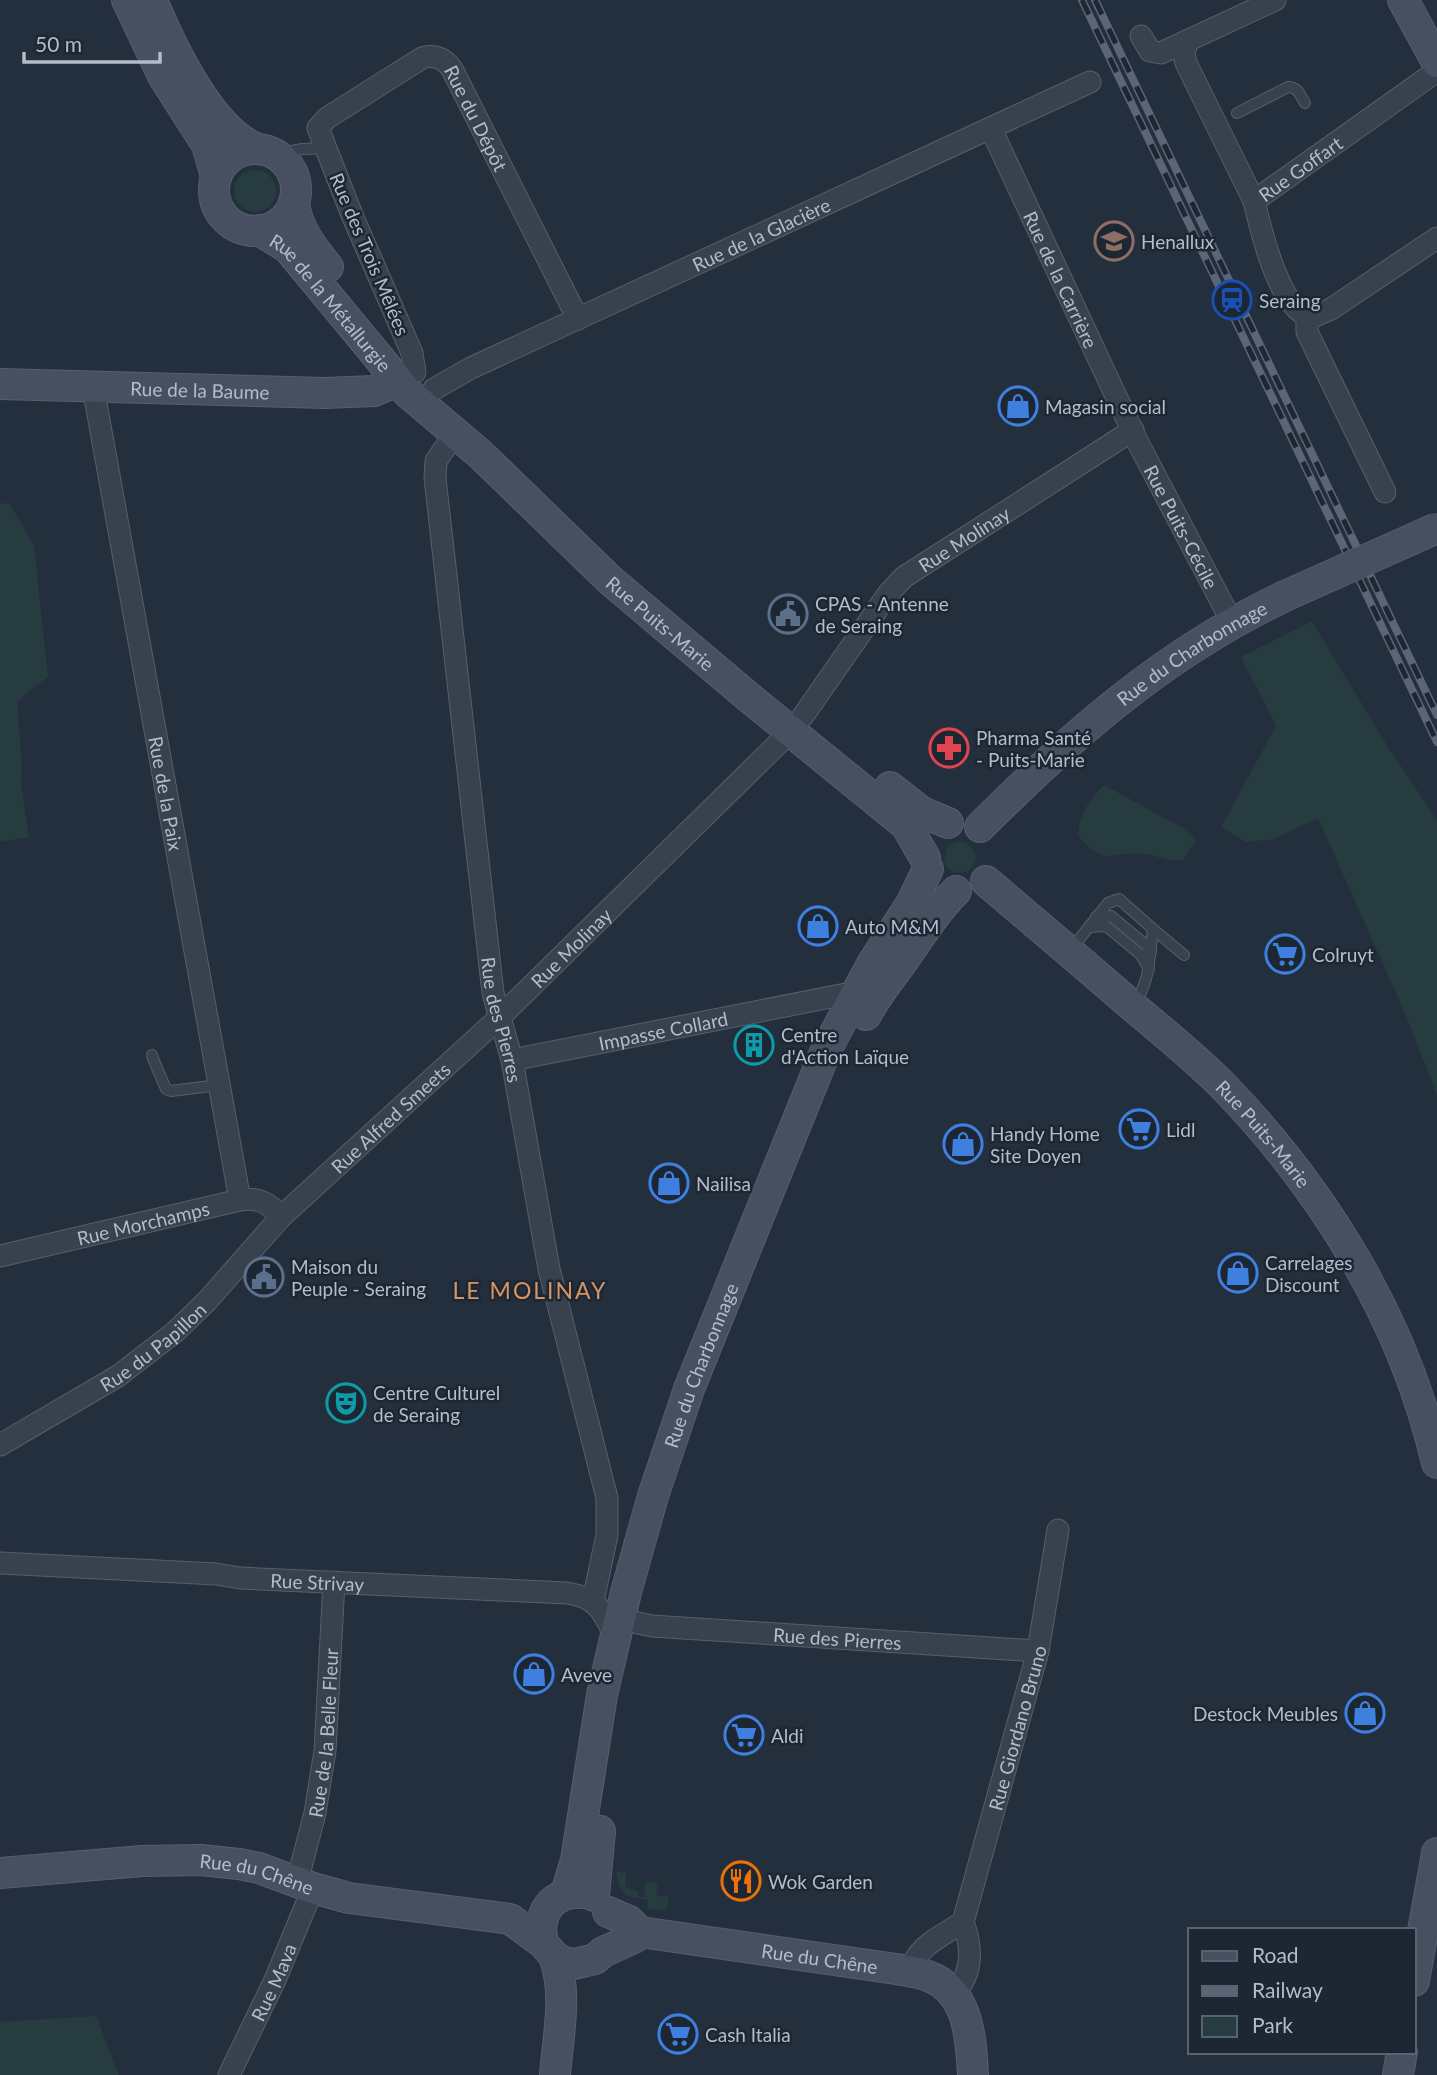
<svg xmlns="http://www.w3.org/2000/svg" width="1437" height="2075" font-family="Lato,sans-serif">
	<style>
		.green { fill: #263c3f }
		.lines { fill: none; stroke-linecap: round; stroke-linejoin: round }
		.lane-casing { stroke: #565f6c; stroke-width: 12 }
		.street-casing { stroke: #565f6c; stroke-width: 23 }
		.secondary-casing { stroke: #565f6c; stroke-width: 32 }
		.lane { stroke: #38414e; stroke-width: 10 }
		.street { stroke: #38414e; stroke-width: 21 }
		.secondary { stroke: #465061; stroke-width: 30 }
		.rail-casing { stroke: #5a6575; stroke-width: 8 }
		.rail { stroke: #1d2633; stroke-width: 5; stroke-dasharray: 16; stroke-linecap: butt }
		.secondary-bridge-casing { stroke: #565f6c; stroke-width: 32; stroke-linecap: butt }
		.secondary-bridge { stroke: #465061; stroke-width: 30 }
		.labels { text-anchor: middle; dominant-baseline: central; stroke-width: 5; stroke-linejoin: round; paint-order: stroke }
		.street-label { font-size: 19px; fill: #b4bcc9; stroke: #1d2633 }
		.poi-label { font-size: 19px; fill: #b4bcc9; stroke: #1d2633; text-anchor: start }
		.quarter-label { font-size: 23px; letter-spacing: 2px; fill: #d59563; stroke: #1d2633 }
	</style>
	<rect width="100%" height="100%" fill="#242f3e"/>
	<g class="green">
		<circle cx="255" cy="191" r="21"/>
		<polygon points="0,503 10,504 34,546 48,677 17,701 22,769 21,783 29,837 0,842"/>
		<polygon points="1312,621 1388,747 1437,820 1437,1095 1407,1018 1318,818 1274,839 1246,842 1221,827 1276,726 1241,657"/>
		<path d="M1104 785 1183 828 1196 840 1183 860C1169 863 1158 855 1144 854 1108 850 1109 869 1078 836 1079 815 1089 800 1104 785Z"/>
		<path d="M956 841 966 842 976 855C975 875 954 880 944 862L947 847Z"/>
		<polygon points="616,1871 626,1873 625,1887 638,1891 638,1896 644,1897 646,1881 658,1883 656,1896 669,1897 667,1908 660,1910 647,1909 648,1900 627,1896 619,1886"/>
		<polygon points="96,2016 119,2075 0,2075 0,2022"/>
	</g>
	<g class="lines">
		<g class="lane-casing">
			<g id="lane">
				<path d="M1237 113 1288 87C1298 87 1300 95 1305 103"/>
				<polyline points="277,154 302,149 324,148"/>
				<polyline points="1096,917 1111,916 1146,945 1151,952"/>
				<polyline points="1089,927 1106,926 1141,955 1149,969"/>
				<polyline points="1153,929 1184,955"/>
				<path d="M1069 952 1108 903 1119 899 1153 929C1149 956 1151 981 1134 1004"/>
				<path d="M152 1055C155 1065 162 1079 166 1089L171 1091 219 1085"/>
			</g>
		</g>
		<g class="street-casing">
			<g id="street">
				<polyline points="1141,36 1150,51 1161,53 1275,0"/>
				<polyline points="1187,41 1184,54 1186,63 1254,201"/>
				<path id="s1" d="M991 129 1137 441 1232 622"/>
				<path id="s2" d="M1307 316C1278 303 1261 231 1254 201L1437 71"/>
				<polyline points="1307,316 1307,332 1385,492"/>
				<polyline points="1307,316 1315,316 1331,309 1437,238"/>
				<path id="s3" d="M415 372 412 353 352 215 318 128 327 118 422 58C434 54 444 58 452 69L578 319"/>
				<path id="s4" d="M93 387 240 1200"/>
				<path id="s5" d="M434 389 471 368 1090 82"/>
				<path id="s6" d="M455 433 436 461 435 478 493 993 512 1060 549 1269 607 1498V1535L593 1601"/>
				<path id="s7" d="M803 716 888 594 904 577 1133 430"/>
				<path id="s8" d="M512 1060 856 992"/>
				<path id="s9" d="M0 1256 240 1200C259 1197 269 1203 281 1217"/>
				<path id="s10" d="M0 1445 118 1376 175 1332 207 1301 281 1217 500 1017 791 731"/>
				<path id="s11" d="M0 1563 216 1574 240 1578 567 1593C598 1598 602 1610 615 1636"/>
				<path id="s12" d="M638 1623 652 1626 1038 1651"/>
				<path id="s13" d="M297 1882 315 1813 325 1751 334 1582"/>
				<path d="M910 1972C916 1946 942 1936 963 1922"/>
				<path id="s14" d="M953 1993C974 1975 972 1946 963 1922L1038 1651 1058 1530"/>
				<path id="s15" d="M229 2075 275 1980 313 1888"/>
			</g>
		</g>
		<g class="secondary-casing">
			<g id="secondary">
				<polyline points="127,0 163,76 207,145 216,176"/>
				<path d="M152 0C170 44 210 130 256 148"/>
				<polyline points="1403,0 1437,62"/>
				<circle cx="255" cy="190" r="41"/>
				<path d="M294 202C297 229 312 247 328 267"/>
				<path id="s16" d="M259 230 288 248 408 393 480 454 610 580 746 695 906 825 925 858"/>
				<path id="s17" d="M0 384 325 393 374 391 397 381"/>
				<polyline points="890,787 922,812 948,823"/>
				<path id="s18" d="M980 827C1073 734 1165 653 1285 596"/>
				<path id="s19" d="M986 881C1034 922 1083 963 1131 1005 1163 1032 1197 1059 1226 1089 1326 1193 1404 1321 1437 1463"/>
				<path d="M866 1015C876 996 887 982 900 965 918 940 933 914 956 891"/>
				<path id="s20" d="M0 1873 142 1861 201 1860 239 1864 259 1868 313 1888 349 1898 510 1919 543 1943 554 1956 563 1962 574 1964 595 1959 603 1952 634 1938 640 1932"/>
				<path id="s21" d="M566 1893 576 1860 602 1695 626 1592 653 1496 689 1389 826 1050 872 964 911 904 928 869"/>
				<polyline points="594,1896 600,1831"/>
				<path id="s22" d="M608 1912 629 1921 640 1932 896 1969C906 1971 918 1972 928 1976 969 1991 971 2038 973 2075"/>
				<path d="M543 1943C536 1914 552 1890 584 1893"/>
				<path d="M554 1956C568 1993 558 2036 555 2075"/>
				<polyline points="1414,1981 1437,1853"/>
				<polyline points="1398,2075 1402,2052"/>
			</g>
		</g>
		<use href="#lane" class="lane"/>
		<use href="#street" class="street"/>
		<use href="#secondary" class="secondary"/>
		<g class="rail-casing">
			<g id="rail">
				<polyline points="1082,0 1437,742"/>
				<polyline points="1095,0 1437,715"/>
			</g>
		</g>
		<use href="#rail" class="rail"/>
		<g class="secondary-bridge-casing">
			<polyline id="secondary-bridge" points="1285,596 1437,528"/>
		</g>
		<use href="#secondary-bridge" class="secondary-bridge"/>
	</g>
	<defs>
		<g id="university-ring" transform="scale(2.0125)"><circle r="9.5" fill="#1d2633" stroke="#8d6e63" stroke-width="1.5"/><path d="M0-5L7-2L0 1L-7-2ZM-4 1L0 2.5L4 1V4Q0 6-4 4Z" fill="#8d6e63"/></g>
		<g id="station-ring" transform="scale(2.0125)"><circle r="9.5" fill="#1d2633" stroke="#1a4fb4" stroke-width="1.5"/><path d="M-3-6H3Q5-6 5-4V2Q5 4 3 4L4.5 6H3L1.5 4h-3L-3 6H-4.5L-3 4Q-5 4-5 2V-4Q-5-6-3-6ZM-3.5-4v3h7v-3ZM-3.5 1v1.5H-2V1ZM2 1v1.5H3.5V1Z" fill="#1a4fb4"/></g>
		<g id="shop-ring" transform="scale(2.0125)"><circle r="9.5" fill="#1d2633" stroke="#3f7fe0" stroke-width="1.5"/><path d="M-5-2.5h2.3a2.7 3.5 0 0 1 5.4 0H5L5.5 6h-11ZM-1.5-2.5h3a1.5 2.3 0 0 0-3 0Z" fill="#3f7fe0"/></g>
		<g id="civic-ring" transform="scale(2.0125)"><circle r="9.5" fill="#1d2633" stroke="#5c6f8a" stroke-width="1.5"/><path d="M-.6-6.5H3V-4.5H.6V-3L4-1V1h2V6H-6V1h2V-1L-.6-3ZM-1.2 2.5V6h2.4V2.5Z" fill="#5c6f8a"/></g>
		<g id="pharmacy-ring" transform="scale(2.0125)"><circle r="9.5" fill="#1d2633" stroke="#e0444e" stroke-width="1.5"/><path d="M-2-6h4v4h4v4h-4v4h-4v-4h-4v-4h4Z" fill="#e0444e"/></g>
		<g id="supermarket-ring" transform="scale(2.0125)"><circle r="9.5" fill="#1d2633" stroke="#3f7fe0" stroke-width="1.5"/><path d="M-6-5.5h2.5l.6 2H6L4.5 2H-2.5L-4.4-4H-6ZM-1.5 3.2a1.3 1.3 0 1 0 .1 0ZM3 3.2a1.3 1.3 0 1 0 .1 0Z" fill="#3f7fe0"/></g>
		<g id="building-ring" transform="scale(2.0125)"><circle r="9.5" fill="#1d2633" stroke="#0f9aa8" stroke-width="1.5"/><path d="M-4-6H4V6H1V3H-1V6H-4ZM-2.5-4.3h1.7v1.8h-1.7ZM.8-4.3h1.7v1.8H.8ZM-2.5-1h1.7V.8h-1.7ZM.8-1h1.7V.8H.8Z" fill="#0f9aa8"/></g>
		<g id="theatre-ring" transform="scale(2.0125)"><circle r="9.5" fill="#1d2633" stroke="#0f9aa8" stroke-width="1.5"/><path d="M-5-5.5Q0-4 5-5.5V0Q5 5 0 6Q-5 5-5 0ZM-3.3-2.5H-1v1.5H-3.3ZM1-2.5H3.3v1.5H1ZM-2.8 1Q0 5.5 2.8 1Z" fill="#0f9aa8"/></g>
		<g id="restaurant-ring" transform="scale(2.0125)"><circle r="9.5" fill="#1d2633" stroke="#e8710a" stroke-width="1.5"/><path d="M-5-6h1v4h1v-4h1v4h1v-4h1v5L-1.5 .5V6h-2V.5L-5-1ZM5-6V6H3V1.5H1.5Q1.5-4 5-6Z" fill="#e8710a"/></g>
	</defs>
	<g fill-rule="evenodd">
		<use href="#university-ring" x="1114" y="241"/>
		<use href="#station-ring" x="1232" y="300"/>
		<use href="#shop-ring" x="1018" y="406"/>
		<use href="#civic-ring" x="788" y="614"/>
		<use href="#pharmacy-ring" x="949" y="748"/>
		<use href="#shop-ring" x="818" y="926"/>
		<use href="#supermarket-ring" x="1285" y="954"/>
		<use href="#building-ring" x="754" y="1045"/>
		<use href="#supermarket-ring" x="1139" y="1129"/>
		<use href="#shop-ring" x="963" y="1144"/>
		<use href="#shop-ring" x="669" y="1183"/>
		<use href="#shop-ring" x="1238" y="1273"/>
		<use href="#civic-ring" x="264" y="1277"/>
		<use href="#theatre-ring" x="346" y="1403"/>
		<use href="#shop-ring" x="534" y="1674"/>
		<use href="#shop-ring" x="1365" y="1713"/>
		<use href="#supermarket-ring" x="744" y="1735"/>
		<use href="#restaurant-ring" x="741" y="1881"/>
		<use href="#supermarket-ring" x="678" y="2034"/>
	</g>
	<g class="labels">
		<g class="street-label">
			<text stroke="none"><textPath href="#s3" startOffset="478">Rue du Dépôt</textPath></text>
			<text stroke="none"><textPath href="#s2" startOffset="186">Rue Goffart</textPath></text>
			<text stroke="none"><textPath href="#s5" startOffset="362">Rue de la Glacière</textPath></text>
			<text transform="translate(370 254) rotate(67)">Rue des Trois Mêlées</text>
			<text stroke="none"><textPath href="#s1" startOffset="166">Rue de la Carrière</textPath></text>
			<text stroke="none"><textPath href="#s16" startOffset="103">Rue de la Métallurgie</textPath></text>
			<text stroke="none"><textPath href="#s17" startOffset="200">Rue de la Baume</textPath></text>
			<text stroke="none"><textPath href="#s1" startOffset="441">Rue Puits-Cécile</textPath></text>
			<text stroke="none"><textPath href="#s7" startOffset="243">Rue Molinay</textPath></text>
			<text stroke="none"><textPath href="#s16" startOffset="564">Rue Puits-Marie</textPath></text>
			<text stroke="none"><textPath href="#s18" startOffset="275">Rue du Charbonnage</textPath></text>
			<text stroke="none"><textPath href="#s4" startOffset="413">Rue de la Paix</textPath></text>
			<text stroke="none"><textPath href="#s10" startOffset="761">Rue Molinay</textPath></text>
			<text stroke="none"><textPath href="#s6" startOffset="597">Rue des Pierres</textPath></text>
			<text stroke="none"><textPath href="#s8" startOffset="154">Impasse Collard</textPath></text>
			<text stroke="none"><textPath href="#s10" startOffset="513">Rue Alfred Smeets</textPath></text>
			<text stroke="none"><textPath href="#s19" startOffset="376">Rue Puits-Marie</textPath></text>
			<text stroke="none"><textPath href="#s9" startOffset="147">Rue Morchamps</textPath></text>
			<text stroke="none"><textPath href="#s10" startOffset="182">Rue du Papillon</textPath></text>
			<text stroke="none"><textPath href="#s21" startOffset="546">Rue du Charbonnage</textPath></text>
			<text stroke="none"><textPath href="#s11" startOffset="318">Rue Strivay</textPath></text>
			<text stroke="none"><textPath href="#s12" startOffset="200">Rue des Pierres</textPath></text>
			<text stroke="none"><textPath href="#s14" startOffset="278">Rue Giordano Bruno</textPath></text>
			<text stroke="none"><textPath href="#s13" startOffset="152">Rue de la Belle Fleur</textPath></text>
			<text stroke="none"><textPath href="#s20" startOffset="259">Rue du Chêne</textPath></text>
			<text stroke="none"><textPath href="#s22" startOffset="220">Rue du Chêne</textPath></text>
			<text stroke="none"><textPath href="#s15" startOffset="103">Rue Mava</textPath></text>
		</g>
		<g class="poi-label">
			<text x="1141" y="241">Henallux</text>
			<text x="1259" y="300">Seraing</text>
			<text x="1045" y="406">Magasin social</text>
			<text x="815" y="603">CPAS - Antenne<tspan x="815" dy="22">de Seraing</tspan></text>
			<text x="976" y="737">Pharma Santé<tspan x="976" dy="22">- Puits-Marie</tspan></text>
			<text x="845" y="926">Auto M&amp;M</text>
			<text x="1312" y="954">Colruyt</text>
			<text x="781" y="1034">Centre<tspan x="781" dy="22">d'Action Laïque</tspan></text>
			<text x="1166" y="1129">Lidl</text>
			<text x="990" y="1133">Handy Home<tspan x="990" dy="22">Site Doyen</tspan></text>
			<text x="696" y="1183">Nailisa</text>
			<text x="1265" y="1262">Carrelages<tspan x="1265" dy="22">Discount</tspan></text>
			<text x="291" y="1266">Maison du<tspan x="291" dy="22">Peuple - Seraing</tspan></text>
			<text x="373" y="1392">Centre Culturel<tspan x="373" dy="22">de Seraing</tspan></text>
			<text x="561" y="1674">Aveve</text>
			<text x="1338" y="1713" text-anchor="end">Destock Meubles</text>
			<text x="771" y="1735">Aldi</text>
			<text x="768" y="1881">Wok Garden</text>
			<text x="705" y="2034">Cash Italia</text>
		</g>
		<g class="quarter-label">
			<text x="530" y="1290">LE MOLINAY</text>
		</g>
	</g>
	<rect x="1188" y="1928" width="228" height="126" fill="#1d2633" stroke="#59626f" stroke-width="2"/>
	<rect x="1202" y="1951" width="35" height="10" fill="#465061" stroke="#59626f" stroke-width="2"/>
	<text x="1252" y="1963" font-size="21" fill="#b4bcc9">Road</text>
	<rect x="1202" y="1986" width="35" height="10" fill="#5a6575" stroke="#59626f" stroke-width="2"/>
	<text x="1252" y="1998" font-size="21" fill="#b4bcc9">Railway</text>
	<rect x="1202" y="2016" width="35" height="21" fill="#263c3f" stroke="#59626f" stroke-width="2"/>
	<text x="1252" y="2033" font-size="21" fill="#b4bcc9">Park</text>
	<path d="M24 52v10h136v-10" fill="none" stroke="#b4bcc9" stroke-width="3.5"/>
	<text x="35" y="52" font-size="21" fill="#b4bcc9" stroke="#1d2633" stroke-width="5" paint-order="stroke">50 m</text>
</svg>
